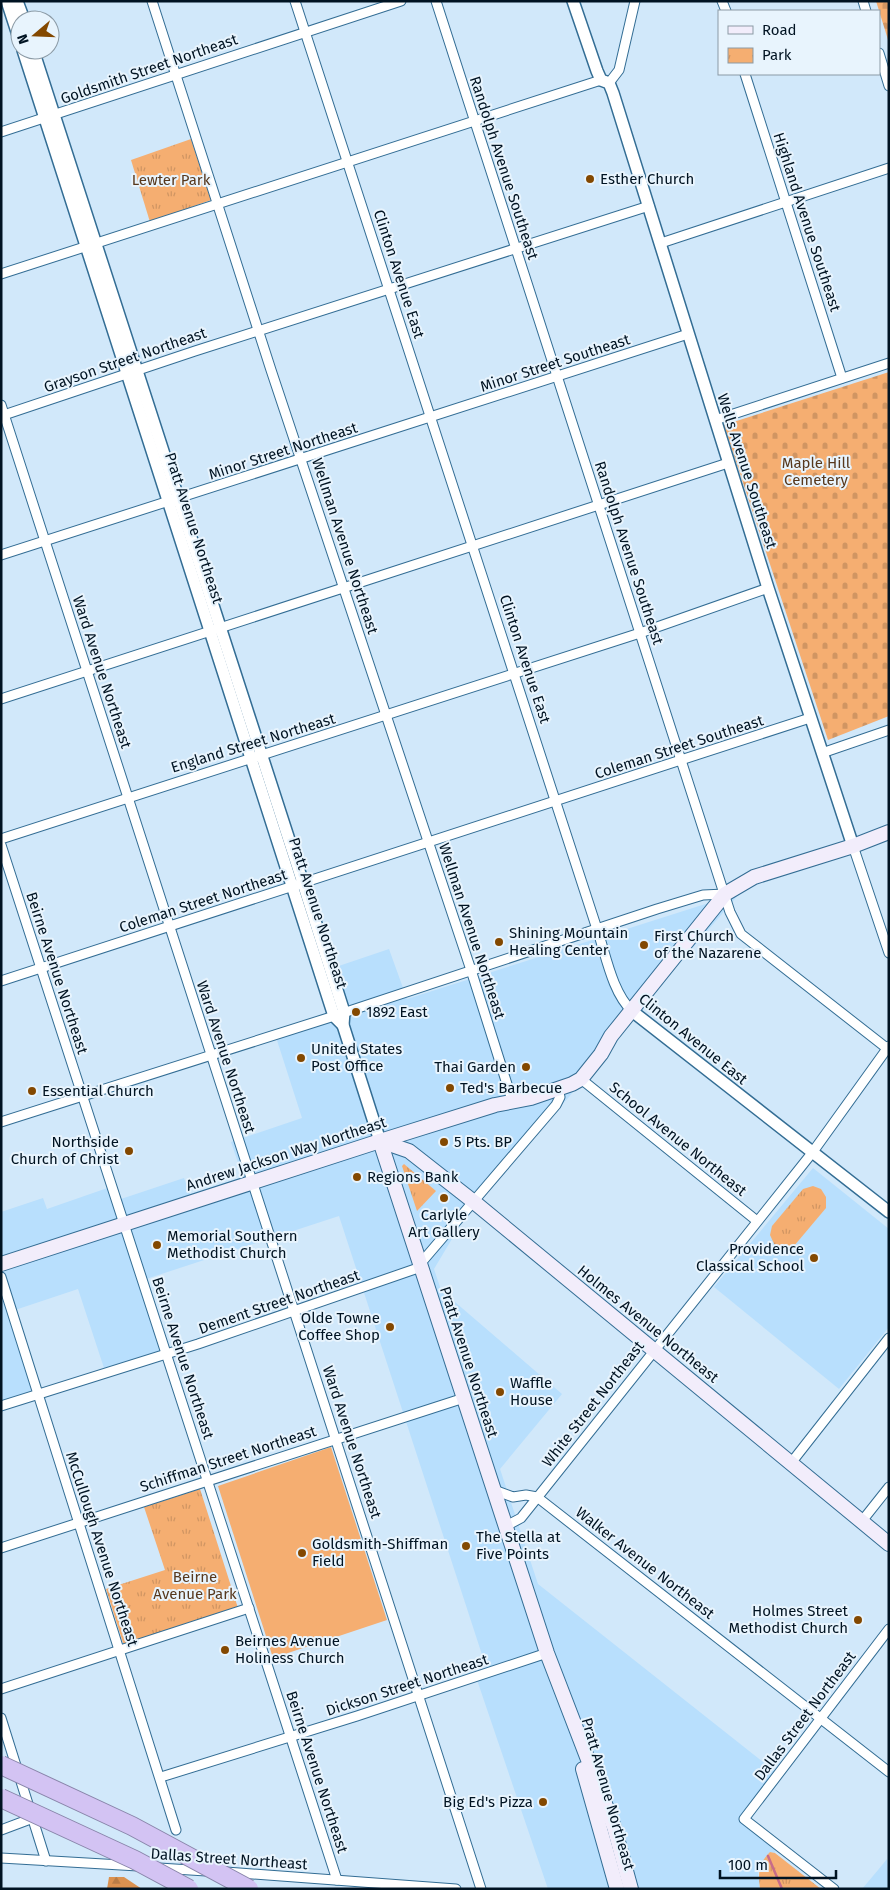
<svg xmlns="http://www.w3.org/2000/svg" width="890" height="1890" font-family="'Fira Sans',sans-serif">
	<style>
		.built { fill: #b8dffd }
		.grass { fill: #f5ae71 }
		.forest { fill: url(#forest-firs) }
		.cemetery { fill: url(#cemetery-stones) }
		.park { fill: url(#park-tufts) }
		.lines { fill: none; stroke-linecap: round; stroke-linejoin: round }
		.stream { stroke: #c76c89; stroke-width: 2.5 }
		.minor-casing { stroke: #336d94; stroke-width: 11 }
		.tertiary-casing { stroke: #336d94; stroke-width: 14 }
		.secondary-casing { stroke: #336d94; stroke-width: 16 }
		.minor { stroke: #fff; stroke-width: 9 }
		.tertiary { stroke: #fff; stroke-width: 11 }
		.secondary { stroke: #f2edfb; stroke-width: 14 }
		.motorway-bridge-casing { stroke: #8985aa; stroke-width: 20; stroke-linecap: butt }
		.motorway-bridge { stroke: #d3c3f3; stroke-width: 18 }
		.poi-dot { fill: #834800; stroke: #e8f4fd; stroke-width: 2 }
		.labels { text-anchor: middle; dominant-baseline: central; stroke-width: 4; stroke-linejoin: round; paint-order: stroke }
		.street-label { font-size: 15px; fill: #001322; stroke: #e8f4fd }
		.poi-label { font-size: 15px; fill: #001322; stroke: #e8f4fd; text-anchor: start }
		.park-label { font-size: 15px; fill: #57381d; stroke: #e8f4fd }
	</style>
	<defs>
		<pattern id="forest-firs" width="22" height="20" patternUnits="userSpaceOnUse" patternTransform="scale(1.25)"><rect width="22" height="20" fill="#da9150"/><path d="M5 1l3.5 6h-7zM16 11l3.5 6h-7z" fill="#b97c46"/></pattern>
		<pattern id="cemetery-stones" width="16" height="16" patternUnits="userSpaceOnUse" patternTransform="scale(1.25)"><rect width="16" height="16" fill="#f5ae71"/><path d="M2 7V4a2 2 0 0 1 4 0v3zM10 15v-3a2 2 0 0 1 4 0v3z" fill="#d09562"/></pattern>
		<pattern id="park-tufts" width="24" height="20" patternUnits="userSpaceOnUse" patternTransform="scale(1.25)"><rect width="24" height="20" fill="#f5ae71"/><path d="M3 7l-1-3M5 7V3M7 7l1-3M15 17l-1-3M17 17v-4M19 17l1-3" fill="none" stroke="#d09562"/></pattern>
	</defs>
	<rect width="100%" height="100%" fill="#d1e8fa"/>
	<g class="built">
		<polygon points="740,893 601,1054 569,1097 474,1202 434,1269 441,1290 562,1394 500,1469 538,1584 782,1777 750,1819 778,1841 775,1853 770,1852 758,1873 760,1889 548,1889 475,1674 487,1670 339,1216 140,1281 163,1351 104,1368 78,1289 9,1312 35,1393 1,1404 1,1212 43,1198 47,1209 116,1185 121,1199 184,1178 190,1194 243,1177 231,1142 302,1118 274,1031 329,1012 318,973 389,949 407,999"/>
		<polygon points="813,1168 889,1229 889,1327 839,1389 714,1287"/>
		<polygon points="887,1859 889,1889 862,1889 878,1870"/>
	</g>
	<polygon class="grass" points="331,1447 387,1620 273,1658 218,1486"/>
	<polygon class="forest" points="109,1877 124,1877 142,1889 107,1889"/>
	<g class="cemetery">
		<polygon points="876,1 889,1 889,43"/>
		<polygon points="889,372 889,716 828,740 724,425"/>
	</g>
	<g class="park">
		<polygon points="191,139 211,200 150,222 131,160"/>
		<polygon points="404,1164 436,1191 417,1211 402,1166"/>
		<polygon points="813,1186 821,1189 826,1197 826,1208 794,1246 784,1250 775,1246 770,1235 772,1226 803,1189"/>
		<polygon points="200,1489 238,1608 124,1646 106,1589 165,1570 144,1507"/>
		<path d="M770 1852 775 1853 821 1889H760C758 1873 758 1864 770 1852Z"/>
	</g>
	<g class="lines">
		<polyline class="stream" points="768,1856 782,1889"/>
		<g class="minor-casing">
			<g id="minor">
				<polyline points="152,1 271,370 471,970 512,1100"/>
				<path d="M295 1 597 929C606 955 612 992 632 1011"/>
				<polyline points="436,1 730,912 741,934 889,1050"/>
				<polyline points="722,1 726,11"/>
				<polyline points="863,1 866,11"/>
				<polyline points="879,53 889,86"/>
				<polyline points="745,74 842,378"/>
				<polyline points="609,83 619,70 635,1"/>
				<polyline points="1,132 401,1"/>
				<polyline points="661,243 889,168"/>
				<polyline points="1,274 601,80"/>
				<polyline points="1,405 481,1889"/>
				<polyline points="1,416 195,351 649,206"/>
				<polyline points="715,420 889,363"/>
				<polyline points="1,555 688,334"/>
				<polyline points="1,699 728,463"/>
				<polyline points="822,753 889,730"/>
				<polyline points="1,839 640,633 768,588"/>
				<polyline points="1,845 337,1880"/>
				<polyline points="853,846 889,953"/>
				<polyline points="1,981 810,718"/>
				<polyline points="581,1079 757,1221"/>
				<polyline points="1,1122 328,1018 657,909 703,895 725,894"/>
				<polyline points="420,1264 556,1105 560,1097 558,1090"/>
				<polyline points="1,1277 176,1830"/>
				<polyline points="1,1406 198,1344 421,1267"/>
				<polyline points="791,1463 889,1338"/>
				<polyline points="494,1490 513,1497 526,1495 537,1497 889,1772"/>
				<polyline points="862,1521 889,1487"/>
				<polyline points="506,1526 521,1518 812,1153 889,1046"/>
				<polyline points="1,1548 464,1398"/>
				<polyline points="1,1689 249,1608"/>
				<polyline points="1,1718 46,1861"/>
				<polyline points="161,1777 357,1716 547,1653"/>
				<polyline points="1,1830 33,1818"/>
				<polyline points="1,1858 138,1866"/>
				<polyline points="159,1868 206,1871"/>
				<polyline points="226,1872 456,1889"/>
				<polyline points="834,1889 744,1819 889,1629"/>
			</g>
		</g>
		<g class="tertiary-casing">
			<g id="tertiary">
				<polyline points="7,1 20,41"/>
				<polyline points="17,1 24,20"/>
				<polyline points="573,1 597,71 601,80 609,83 613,93 768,588 853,846"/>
				<polyline points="23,50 334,1016 343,1025"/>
				<polyline points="33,50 303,883 344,1012 343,1025 380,1141"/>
				<polyline points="632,1011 889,1212"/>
			</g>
		</g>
		<g class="secondary-casing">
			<g id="secondary">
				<polyline points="380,1141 547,1653 614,1827 631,1889"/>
				<polyline points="380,1141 409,1151 474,1202 889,1544"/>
				<polyline points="1,1264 380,1141 495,1105 531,1098 572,1084 581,1079 601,1054 611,1036 725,894 754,877 853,846 889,832"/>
				<polyline points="583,1769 617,1889"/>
			</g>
		</g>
		<use href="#minor" class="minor"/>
		<use href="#tertiary" class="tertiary"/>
		<use href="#secondary" class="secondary"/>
		<g class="motorway-bridge-casing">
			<g id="motorway-bridge">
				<polyline points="1,1765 132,1826 249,1889"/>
				<polyline points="1,1798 135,1860 189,1889"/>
			</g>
		</g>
		<use href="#motorway-bridge" class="motorway-bridge"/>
	</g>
	<g class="poi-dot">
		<circle cx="590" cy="179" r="5"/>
		<circle cx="499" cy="942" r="5"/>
		<circle cx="644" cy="945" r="5"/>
		<circle cx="356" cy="1012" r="5"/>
		<circle cx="301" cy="1058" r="5"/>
		<circle cx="526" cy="1067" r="5"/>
		<circle cx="450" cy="1088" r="5"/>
		<circle cx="32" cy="1091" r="5"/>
		<circle cx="444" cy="1142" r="5"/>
		<circle cx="129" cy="1151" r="5"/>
		<circle cx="357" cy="1177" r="5"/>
		<circle cx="444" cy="1198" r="5"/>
		<circle cx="157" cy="1245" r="5"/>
		<circle cx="814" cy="1258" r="5"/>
		<circle cx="390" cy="1327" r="5"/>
		<circle cx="500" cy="1392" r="5"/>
		<circle cx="466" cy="1546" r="5"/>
		<circle cx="302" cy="1553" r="5"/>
		<circle cx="858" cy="1620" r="5"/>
		<circle cx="225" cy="1650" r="5"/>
		<circle cx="543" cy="1802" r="5"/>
	</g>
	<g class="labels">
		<g class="street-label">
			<text transform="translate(149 69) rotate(-19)">Goldsmith Street Northeast</text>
			<text transform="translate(504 168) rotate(72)">Randolph Avenue Southeast</text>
			<text transform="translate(807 222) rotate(72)">Highland Avenue Southeast</text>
			<text transform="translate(399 274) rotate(72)">Clinton Avenue East</text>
			<text transform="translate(125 360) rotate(-19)">Grayson Street Northeast</text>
			<text transform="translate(555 363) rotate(-18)">Minor Street Southeast</text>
			<text transform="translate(283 451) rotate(-18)">Minor Street Northeast</text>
			<text transform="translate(747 471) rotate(72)">Wells Avenue Southeast</text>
			<text transform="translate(194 528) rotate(72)">Pratt Avenue Northeast</text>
			<text transform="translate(345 546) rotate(72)">Wellman Avenue Northeast</text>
			<text transform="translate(629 553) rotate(72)">Randolph Avenue Southeast</text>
			<text transform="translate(525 659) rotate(72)">Clinton Avenue East</text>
			<text transform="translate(102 672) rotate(72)">Ward Avenue Northeast</text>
			<text transform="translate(253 743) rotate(-17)">England Street Northeast</text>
			<text transform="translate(679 747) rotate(-18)">Coleman Street Southeast</text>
			<text transform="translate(203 901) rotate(-18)">Coleman Street Northeast</text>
			<text transform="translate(318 913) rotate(72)">Pratt Avenue Northeast</text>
			<text transform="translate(472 931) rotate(72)">Wellman Avenue Northeast</text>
			<text transform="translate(57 973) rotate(72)">Beirne Avenue Northeast</text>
			<text transform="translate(693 1039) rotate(39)">Clinton Avenue East</text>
			<text transform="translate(226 1057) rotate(72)">Ward Avenue Northeast</text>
			<text transform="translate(678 1139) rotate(39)">School Avenue Northeast</text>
			<text transform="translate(286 1154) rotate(-18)">Andrew Jackson Way Northeast</text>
			<text transform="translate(279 1302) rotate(-19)">Dement Street Northeast</text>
			<text transform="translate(648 1324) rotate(39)">Holmes Avenue Northeast</text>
			<text transform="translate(183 1358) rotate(72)">Beirne Avenue Northeast</text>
			<text transform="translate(469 1362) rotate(72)">Pratt Avenue Northeast</text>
			<text transform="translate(593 1404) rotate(-52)">White Street Northeast</text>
			<text transform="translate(352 1442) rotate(72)">Ward Avenue Northeast</text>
			<text transform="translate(228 1459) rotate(-18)">Schiffman Street Northeast</text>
			<text transform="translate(102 1549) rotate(72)">McCullough Avenue Northeast</text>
			<text transform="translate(645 1563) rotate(38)">Walker Avenue Northeast</text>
			<text transform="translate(407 1685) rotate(-18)">Dickson Street Northeast</text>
			<text transform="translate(805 1716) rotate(-53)">Dallas Street Northeast</text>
			<text transform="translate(317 1772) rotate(72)">Beirne Avenue Northeast</text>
			<text transform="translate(608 1794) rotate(74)">Pratt Avenue Northeast</text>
			<text transform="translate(229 1859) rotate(4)">Dallas Street Northeast</text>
		</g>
		<g class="poi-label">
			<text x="600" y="179">Esther Church</text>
			<text x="509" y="933">Shining Mountain<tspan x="509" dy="17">Healing Center</tspan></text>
			<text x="654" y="936">First Church<tspan x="654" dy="17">of the Nazarene</tspan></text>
			<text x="366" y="1012">1892 East</text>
			<text x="311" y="1049">United States<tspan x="311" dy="17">Post Office</tspan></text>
			<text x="516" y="1067" text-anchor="end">Thai Garden</text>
			<text x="460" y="1088">Ted's Barbecue</text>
			<text x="42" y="1091">Essential Church</text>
			<text x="119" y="1142" text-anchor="end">Northside<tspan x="119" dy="17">Church of Christ</tspan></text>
			<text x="454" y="1142">5 Pts. BP</text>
			<text x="367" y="1177">Regions Bank</text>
			<text x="444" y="1215" text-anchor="middle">Carlyle<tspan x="444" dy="17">Art Gallery</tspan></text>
			<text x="167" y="1236">Memorial Southern<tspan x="167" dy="17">Methodist Church</tspan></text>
			<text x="804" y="1249" text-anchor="end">Providence<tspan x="804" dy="17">Classical School</tspan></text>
			<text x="380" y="1318" text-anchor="end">Olde Towne<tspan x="380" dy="17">Coffee Shop</tspan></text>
			<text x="510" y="1383">Waffle<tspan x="510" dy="17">House</tspan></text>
			<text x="476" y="1537">The Stella at<tspan x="476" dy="17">Five Points</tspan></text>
			<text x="312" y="1544">Goldsmith-Shiffman<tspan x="312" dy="17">Field</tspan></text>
			<text x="848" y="1611" text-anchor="end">Holmes Street<tspan x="848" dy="17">Methodist Church</tspan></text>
			<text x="235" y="1641">Beirnes Avenue<tspan x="235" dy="17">Holiness Church</tspan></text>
			<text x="533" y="1802" text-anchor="end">Big Ed's Pizza</text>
		</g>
		<g class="park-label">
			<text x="171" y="180">Lewter Park</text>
			<text x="816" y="463">Maple Hill<tspan x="816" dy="17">Cemetery</tspan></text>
			<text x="195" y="1577">Beirne<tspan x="195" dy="17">Avenue Park</tspan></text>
		</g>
	</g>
	<rect width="890" height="1890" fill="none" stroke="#001322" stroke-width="5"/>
	<rect x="718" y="10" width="162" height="65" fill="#e8f4fd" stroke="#8b9aa5"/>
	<rect x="728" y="26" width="25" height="8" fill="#f2edfb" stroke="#8b9aa5"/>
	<text x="762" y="35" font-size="15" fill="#001322">Road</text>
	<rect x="728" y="48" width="25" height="15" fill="url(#park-tufts)" stroke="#8b9aa5"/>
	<text x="762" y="60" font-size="15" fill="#001322">Park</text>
	<g transform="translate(35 35) rotate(251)"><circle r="24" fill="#e8f4fd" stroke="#8b9aa5"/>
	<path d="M0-4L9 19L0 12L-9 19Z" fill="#834800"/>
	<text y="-8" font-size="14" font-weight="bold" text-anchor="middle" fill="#001322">N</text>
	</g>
	<path d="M720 1870v8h116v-8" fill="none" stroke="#001322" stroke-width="2.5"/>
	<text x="728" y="1870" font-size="15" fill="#001322" stroke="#e8f4fd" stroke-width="4" paint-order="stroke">100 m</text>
</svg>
